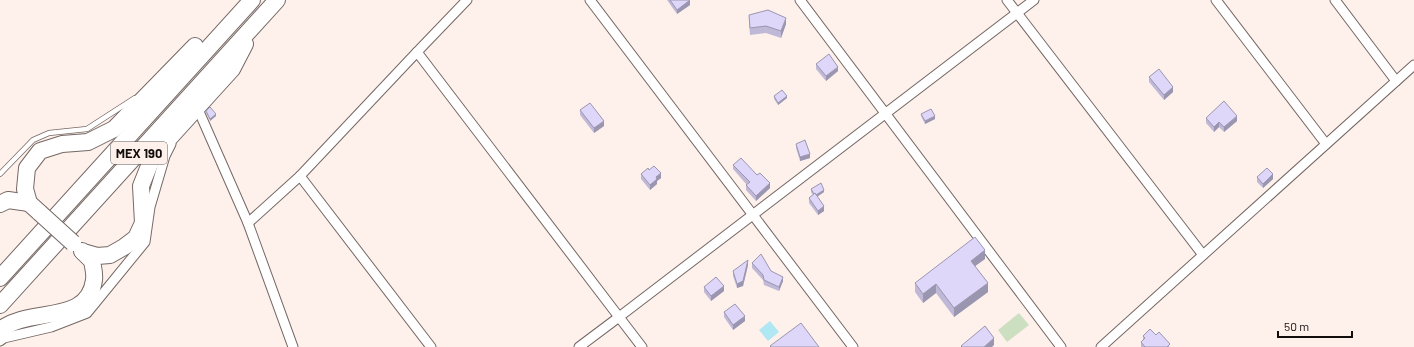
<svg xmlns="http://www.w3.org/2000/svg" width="1414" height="347" font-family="Barlow,sans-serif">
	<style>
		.green { fill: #cce0c1 }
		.water { fill: #afe7f2 }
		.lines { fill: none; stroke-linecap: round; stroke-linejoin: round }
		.lane-casing { stroke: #746864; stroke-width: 6 }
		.street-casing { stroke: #746864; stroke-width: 11 }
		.highway-casing { stroke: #746864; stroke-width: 18 }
		.lane { stroke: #fff; stroke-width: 4.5 }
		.street { stroke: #fff; stroke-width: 9 }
		.highway { stroke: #fff; stroke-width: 16 }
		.highway-bridge-casing { stroke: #746864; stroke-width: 18; stroke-linecap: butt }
		.highway-bridge { stroke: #fff; stroke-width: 16 }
		.wall { fill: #bfb9d7 }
		.shaded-wall { fill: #9b96af }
		.building { fill: #ded7fa; stroke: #9b96af }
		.labels { text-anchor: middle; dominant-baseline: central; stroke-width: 4; stroke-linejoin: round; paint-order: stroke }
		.shield { fill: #fef0eb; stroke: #59524f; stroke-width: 1 }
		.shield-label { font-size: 13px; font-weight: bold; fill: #120e0c }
	</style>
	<rect width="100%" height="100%" fill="#fef0eb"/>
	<polygon class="green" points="1019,313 1029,325 1007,342 998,330"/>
	<polygon class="water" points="770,321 779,332 768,341 759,330"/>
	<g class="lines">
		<g class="lane-casing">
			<polyline id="lane" points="0,174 33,140 49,133 87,129 135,98"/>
		</g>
		<g class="street-casing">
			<g id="street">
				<polyline points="590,0 853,347"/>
				<polyline points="800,0 1061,347"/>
				<polyline points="1007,0 1203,255"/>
				<polyline points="1216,0 1326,144"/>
				<polyline points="1335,0 1396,81"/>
				<polyline points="417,52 467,0"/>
				<polyline points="197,107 248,223 293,347"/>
				<polyline points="300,176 417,52 619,317 579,347"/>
				<polyline points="248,223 300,176 431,347"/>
				<polyline points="0,341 4,338 51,327 87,313 145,242 150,207 165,156 171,144"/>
				<polyline points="642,347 619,317 1034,0"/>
				<polyline points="1101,347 1414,65"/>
			</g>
		</g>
		<g class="highway-casing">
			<g id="highway">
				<polyline points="0,204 8,200 29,203"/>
				<polyline points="40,213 29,203 25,189 27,168 40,151 62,144 88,142 114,129 195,46"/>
				<polyline points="83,252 97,256 110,255 124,247 136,238 143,223 141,186 153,156 232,69 245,44"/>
				<polyline points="0,278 252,0"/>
				<polyline points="0,305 277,0"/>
				<path d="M0 330C29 306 88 326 94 280 95 274 93 267 92 261L82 251"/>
			</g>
		</g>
		<use href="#lane" class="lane"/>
		<use href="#street" class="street"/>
		<use href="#highway" class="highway"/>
		<g class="highway-bridge-casing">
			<polyline id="highway-bridge" points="40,213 73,243"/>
		</g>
		<use href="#highway-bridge" class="highway-bridge"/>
	</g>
	<g class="wall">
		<polygon points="667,0 690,0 690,5 677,14"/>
		<polygon points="749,15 786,24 781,38 766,33 750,35 749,22"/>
		<polygon points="816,64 838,71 826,81 816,69"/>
		<polygon points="1149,77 1173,92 1164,100 1149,82"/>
		<polygon points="774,96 787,98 778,105 774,99"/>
		<polygon points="580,110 604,126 594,133 580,115"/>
		<polygon points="206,111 216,116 210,121 206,113"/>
		<polygon points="921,114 935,119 925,124 921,116"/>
		<polygon points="1206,118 1237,121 1224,132 1219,127 1214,132 1206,123"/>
		<polygon points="796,144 810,158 800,161 796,148"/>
		<polygon points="733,165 757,175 770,188 756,201 746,190 746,185 747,185 733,169"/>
		<polygon points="649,170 661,178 657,181 657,184 650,190 641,179 641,174"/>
		<polygon points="1257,177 1273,179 1263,188 1257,182"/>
		<polygon points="811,189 824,192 817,197 824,211 818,215 809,203 809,198 813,195 811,192"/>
		<polygon points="985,259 975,266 988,292 954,317 936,293 923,303 915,292 915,283"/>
		<polygon points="752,263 771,271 783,281 779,291 764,285 763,280 752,268"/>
		<polygon points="748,265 743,286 737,288 733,276 733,271"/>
		<polygon points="704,287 724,291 711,301 704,292"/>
		<polygon points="724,312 745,321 733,330 724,317"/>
		<polygon points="1156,335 1170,347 1141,347 1141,342 1143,340 1143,336"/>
	</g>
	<g class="shaded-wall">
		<polygon points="690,0 690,5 677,14 677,10"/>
		<polygon points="786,18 786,24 781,38 781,31"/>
		<polygon points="838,67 838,71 826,81 826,76"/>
		<polygon points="1173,87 1173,92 1164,100 1164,95"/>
		<polygon points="787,96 787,98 778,105 778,103"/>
		<polygon points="216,114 216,116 210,121 210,119"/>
		<polygon points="935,116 935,119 925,124 925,121"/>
		<polygon points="1237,116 1237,121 1224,132 1224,127"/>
		<polygon points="604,121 604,126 594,133 594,128"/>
		<polygon points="1219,122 1219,127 1214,132 1214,127"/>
		<polygon points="810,154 810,158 800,161 800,157"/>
		<polygon points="661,173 661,178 657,181 657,184 650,190 650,185 656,177"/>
		<polygon points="1273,174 1273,179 1263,188 1263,184"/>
		<polygon points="770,183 770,188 756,201 756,196"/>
		<polygon points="824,190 824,192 815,198 815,196"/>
		<polygon points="824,206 824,211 818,215 818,211"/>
		<polygon points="985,250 985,259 971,269 971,261"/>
		<polygon points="748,260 748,265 743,286 737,288 737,284"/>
		<polygon points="783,277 783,281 779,291 779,287"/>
		<polygon points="988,283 988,292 954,317 954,308"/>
		<polygon points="936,284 936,293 923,303 923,294"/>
		<polygon points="724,286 724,291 711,301 711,296"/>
		<polygon points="745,316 745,321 733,330 733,325"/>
		<polygon points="994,338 994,345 992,347 984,347"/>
	</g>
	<g class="building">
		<polygon points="670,0 690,0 677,10"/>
		<polygon points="768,10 786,18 781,31 766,26 750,28 749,15"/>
		<polygon points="829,54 838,67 826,76 816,64"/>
		<polygon points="1159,69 1173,87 1164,95 1149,77"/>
		<polygon points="782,90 787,96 778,103 774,96"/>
		<polygon points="1224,101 1237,116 1224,127 1219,122 1214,127 1206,118"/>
		<polygon points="590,103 604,121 594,128 580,110"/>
		<polygon points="210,107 216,114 210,119 206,111"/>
		<polygon points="931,109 935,116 925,121 921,114"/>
		<polygon points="805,140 810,154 800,157 796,144"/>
		<polygon points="741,158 757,175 760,173 770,183 756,196 746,185 750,182 733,165"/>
		<polygon points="654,166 661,173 656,177 657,179 650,185 641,174 648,168 649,170"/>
		<polygon points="1267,168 1273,174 1263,184 1257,177"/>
		<polygon points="821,183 824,190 816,195 815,193 814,194 811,189"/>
		<polygon points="815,193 824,206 818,211 809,198"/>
		<polygon points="975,237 985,250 971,261 988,283 954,308 936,284 923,294 915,283"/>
		<polygon points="761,254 771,271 783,277 779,287 764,280 763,275 752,263"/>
		<polygon points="748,260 743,281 737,284 733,271"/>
		<polygon points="716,277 724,286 711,296 704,287"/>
		<polygon points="735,304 745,316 733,325 724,312"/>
		<polygon points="801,323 819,347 771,347 770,346"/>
		<polygon points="985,326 994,338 984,347 962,347 961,346"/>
		<polygon points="1150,329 1156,335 1159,332 1170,344 1167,347 1145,347 1141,342 1145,338 1143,336"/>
	</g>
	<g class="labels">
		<rect class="shield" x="111" y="142" width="56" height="22" rx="3"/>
		<g class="shield-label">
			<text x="139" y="153">MEX 190</text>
		</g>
	</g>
	<path d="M1278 331v6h74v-6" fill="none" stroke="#120e0c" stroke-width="2"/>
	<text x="1284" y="331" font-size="12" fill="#120e0c" stroke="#fef0eb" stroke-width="3" paint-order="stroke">50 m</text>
</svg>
